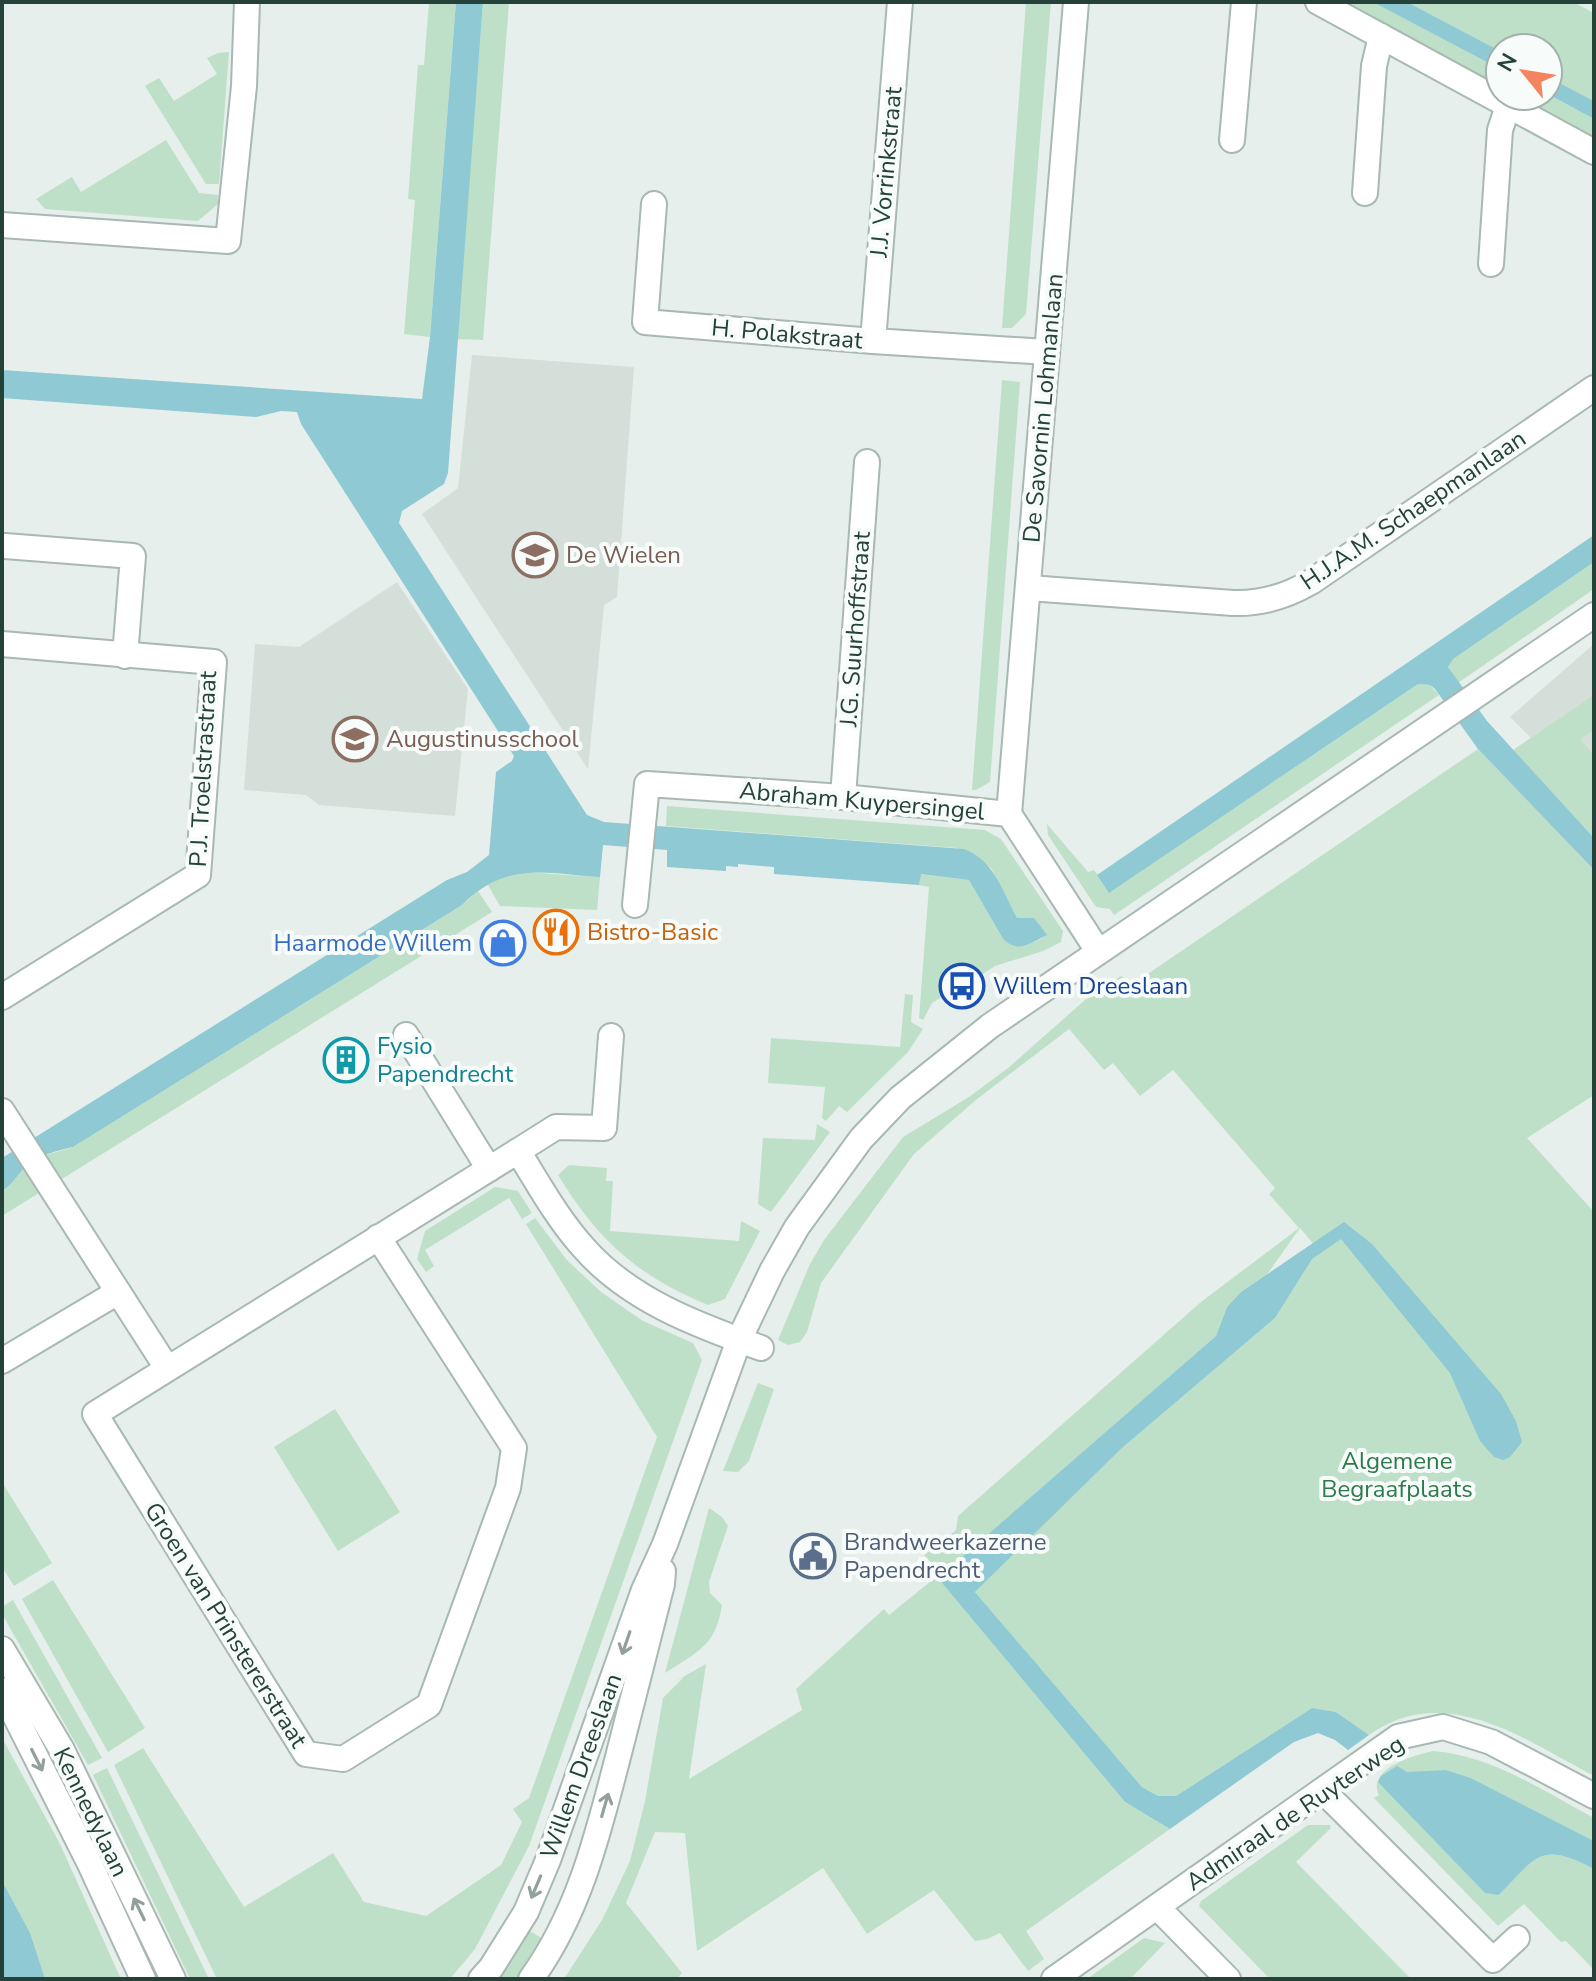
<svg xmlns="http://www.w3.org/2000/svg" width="1596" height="1981" font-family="'Nunito Sans',sans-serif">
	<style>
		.built { fill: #d4dfda }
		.green { fill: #bfe0c8 }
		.water { fill: #8ec9d4 }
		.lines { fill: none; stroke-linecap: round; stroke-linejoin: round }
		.minor-casing { stroke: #a8b8b2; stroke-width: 28 }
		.tertiary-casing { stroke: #a8b8b2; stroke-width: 28 }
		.minor { stroke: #fff; stroke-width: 24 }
		.tertiary { stroke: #fff; stroke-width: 24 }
		.oneway { stroke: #92a09c }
		.labels { text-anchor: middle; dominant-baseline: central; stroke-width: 8; stroke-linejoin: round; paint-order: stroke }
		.street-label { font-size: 24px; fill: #24423a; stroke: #f7fbf9 }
		.education-label { font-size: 24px; fill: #785e54; stroke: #f7fbf9; text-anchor: start }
		.food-label { font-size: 24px; fill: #c56008; stroke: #f7fbf9; text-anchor: start }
		.shop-label { font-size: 24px; fill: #366cbe; stroke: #f7fbf9; text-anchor: end }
		.transit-label { font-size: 24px; fill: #164399; stroke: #f7fbf9; text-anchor: start }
		.culture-label { font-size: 24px; fill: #0d838f; stroke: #f7fbf9; text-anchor: start }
		.park-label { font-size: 24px; fill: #2d7a4b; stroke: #f7fbf9 }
		.service-label { font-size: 24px; fill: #4e5e75; stroke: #f7fbf9; text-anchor: start }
	</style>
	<rect width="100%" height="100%" fill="#e6efeb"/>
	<g class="built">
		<polygon points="472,355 634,367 617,597 604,605 588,769 422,514 458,488"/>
		<polygon points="397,582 468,689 455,816 319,805 306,795 244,790 255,644 299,647"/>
		<polygon points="1594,644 1594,801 1510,717"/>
	</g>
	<g class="green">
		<polygon points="429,2 456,2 430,337 404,334 415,200 408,199 418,65 424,65"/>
		<polygon points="483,2 509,2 483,340 457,339"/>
		<polygon points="1026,2 1051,2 1026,314 1012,328 1002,328"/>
		<polygon points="1333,2 1373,2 1391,11 1500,69 1500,90"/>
		<polygon points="1407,2 1573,2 1594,13 1594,101 1548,77 1548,48 1500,48 1500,51"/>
		<polygon points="229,52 219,184 206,184 145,86 159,78 174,101 217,74 207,58 218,53"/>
		<polygon points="1548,94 1594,119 1594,139 1512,96"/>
		<polygon points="166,140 199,193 218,195 218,204 198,221 45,209 36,199 72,177 81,192"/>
		<polygon points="1002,380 1020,382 990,782 976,790 972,790"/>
		<polygon points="1594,562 1594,589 1458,683 1448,668 1452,659"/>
		<polygon points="1418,684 1430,685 1439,695 1114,915 1110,909 1096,907 1048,835 1047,824 1088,872 1094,870 1110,892"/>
		<polygon points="1594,695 1594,730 1580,739 1594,755 1594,773 1591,775 1594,779 1594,838 1513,750"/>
		<path d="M1478 749 1594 870V1095L1527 1138 1594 1212V1776C1524 1739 1445 1681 1369 1735L1336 1712 1312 1708 1176 1796H1158L1142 1787 975 1592 1122 1448 1275 1318 1316 1247 1300 1228 1266 1276 1241 1292 1227 1307 1216 1336 939 1578 1125 1802 1170 1829 1026 1931 1044 1959 1028 1971 1000 1933 987 1939 975 1941 934 1890 867 1934 823 1868 697 1951 685 1833 655 1832 626 1903 682 1973 677 1979H564L602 1920 630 1861 645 1801 663 1698 684 1677 674 1682 706 1664 689 1779 802 1710 796 1689 884 1609 889 1615 941 1573 924 1555 956 1530 958 1516 1201 1302 1299 1228 1269 1194 1275 1188 1173 1070 1140 1096 1113 1063 1104 1070 1069 1029 977 1099 914 1154 821 1283 807 1332 800 1342 788 1345 778 1340 810 1264 824 1240 903 1137 969 1097 1008 1068 1085 1000 1121 976 1133 984Z"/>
		<path d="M667 806 985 830 1001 839 1063 931 1061 942 1043 951 995 966 961 988 954 979 941 989 945 995 932 1003 923 1020 919 1018 929 887 919 885 920 874 969 880 1003 939C1020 952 1026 945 1043 938L1031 919H1017L991 868 957 848 666 826Z"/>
		<polygon points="523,872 600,877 597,910 500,906 488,885 503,876"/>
		<polygon points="478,891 492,912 62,1179 46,1155 73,1147 462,905"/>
		<polygon points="905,994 913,995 911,1022 923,1029 908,1052 847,1112 839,1106 826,1121 822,1118 825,1087 768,1083 771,1038 900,1047"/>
		<polygon points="817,1124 830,1132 771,1212 758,1204 763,1138 815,1140"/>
		<path d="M569 1165 607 1168 606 1181H613L610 1231 739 1241 741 1221 760 1231 725 1299 708 1305C636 1275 598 1240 558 1175Z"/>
		<path d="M27 1167 42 1191 2 1216V1191C13 1184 17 1173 27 1167Z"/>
		<polygon points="495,1187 518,1191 532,1213 522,1219 509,1198 425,1250 434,1266 426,1272 417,1259 425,1231"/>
		<polygon points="535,1218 567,1260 601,1292 643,1321 693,1343 702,1360 529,1846 475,1949 450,1979 217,1979 114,1765 143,1748 244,1907 333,1853 364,1902 426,1916 501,1865 522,1822 513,1809 529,1798 657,1437 526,1224"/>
		<polygon points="758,1383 774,1389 749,1461 738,1472 723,1471"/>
		<polygon points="335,1409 400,1512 338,1551 274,1447"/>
		<polygon points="2,1482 52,1563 14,1586 2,1567"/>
		<path d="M709 1508 722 1517 728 1526 709 1582 710 1593 722 1605C716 1646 697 1652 665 1673Z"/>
		<polygon points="53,1580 145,1728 108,1752 22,1599"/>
		<polygon points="13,1600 102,1758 88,1765 2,1614 2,1607"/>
		<polygon points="2,1738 59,1842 121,1979 2,1979"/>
		<path d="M1433 1751C1491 1755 1543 1791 1594 1818V1841L1471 1778 1446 1770 1419 1773 1407 1772 1499 1895C1537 1856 1540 1841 1594 1869V1970L1566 1941 1561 1942 1524 1904 1498 1926 1374 1798 1379 1795C1366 1769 1414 1755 1433 1751Z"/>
		<polygon points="107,1768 209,1979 190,1979 93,1775"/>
		<polygon points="1308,1825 1330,1825 1331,1828 1296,1862 1411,1979 1270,1979 1199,1906 1201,1901"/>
		<polygon points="524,1928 547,1941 521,1979 490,1979"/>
		<polygon points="1144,1938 1165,1943 1130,1979 1087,1979"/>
	</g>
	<g class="water">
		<path d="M456 2H483L448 473 444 484 402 511 399 523 587 815 604 822 964 849C994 860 1003 892 1017 918H1034L1047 935C1030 943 1019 954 1003 939L969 880 921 874 919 885 774 874V867L738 864V867L726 866V871L667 867V850L603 845 600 877C543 873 507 861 462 905L73 1147C55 1151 32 1157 20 1173 13 1181 11 1185 2 1191V1158L447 880 467 872 489 855 496 772 512 761 514 756 301 424 297 412 281 411 256 417 2 398V370L422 399 430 337Z"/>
		<polygon points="1373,2 1407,2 1500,51 1500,69"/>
		<polygon points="1548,77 1594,101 1594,119 1548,94"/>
		<polygon points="1594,535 1594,562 1453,659 1448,667 1487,721 1594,838 1594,870 1478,749 1435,689 1430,685 1418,684 1109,893 1097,875"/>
		<polygon points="1344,1222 1372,1244 1501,1394 1516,1421 1522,1442 1510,1457 1503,1460 1494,1457 1480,1441 1450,1373 1341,1239 1312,1259 1275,1318 1122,1448 975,1592 1142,1787 1158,1796 1176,1796 1312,1708 1336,1712 1369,1735 1348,1750 1335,1740 1318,1733 1294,1742 1170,1829 1125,1802 938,1578 1216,1336 1227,1307 1241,1292"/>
		<path d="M1397 1766 1407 1772 1446 1770 1471 1778 1594 1841V1869C1540 1841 1537 1856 1499 1895L1485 1893 1378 1782 1381 1776Z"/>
		<polygon points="2,1881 30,1933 45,1979 2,1979"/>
	</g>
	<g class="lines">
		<g class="minor-casing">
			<g id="minor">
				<polyline points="1318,2 1594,152"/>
				<polyline points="1232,140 1244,2"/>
				<polyline points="1365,193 1374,66 1381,36"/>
				<polyline points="654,204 645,322 873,341 1047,352"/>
				<polyline points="2,225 228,241 244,86 247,2"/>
				<polyline points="1491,264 1500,130 1508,106"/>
				<polyline points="873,341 900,2"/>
				<polyline points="5,546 133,556 125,656"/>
				<path d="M1029 588 1233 603C1261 604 1287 596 1311 582L1594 388"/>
				<polyline points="2,644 214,662 198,875 2,997"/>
				<polyline points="843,797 867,462"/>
				<polyline points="1009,814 1076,2"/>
				<polyline points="635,905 647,784 843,797 1009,814 1098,951"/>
				<polyline points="406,1035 489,1169"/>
				<path d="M611 1036 604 1128 556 1127 518 1151C538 1183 557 1218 583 1247 629 1300 697 1325 761 1348"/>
				<polyline points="2,1111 167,1368"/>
				<polyline points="378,1237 514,1448 508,1488 429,1705 343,1759 306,1754 95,1414 518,1151"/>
				<polyline points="2,1361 118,1292"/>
				<polyline points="1323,1791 1493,1960 1517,1938"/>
				<polyline points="1157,1907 1228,1979"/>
				<polyline points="1054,1979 1398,1737 1443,1727 1491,1742 1594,1796"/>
			</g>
		</g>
		<g class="tertiary-casing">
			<g id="tertiary">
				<polyline points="2,1649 62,1750 173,1979"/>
				<polyline points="2,1690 89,1862 143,1979"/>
				<polyline points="481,1979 491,1968 526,1912 548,1860 644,1590 665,1544 739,1340 772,1271 797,1227 861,1139 900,1098 990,1026 1594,615"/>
				<path d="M531 1979C579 1913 598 1834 618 1757 633 1699 647 1641 662 1584L663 1571"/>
			</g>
		</g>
		<use href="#minor" class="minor"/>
		<use href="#tertiary" class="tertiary"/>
	</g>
	<defs><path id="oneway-shaft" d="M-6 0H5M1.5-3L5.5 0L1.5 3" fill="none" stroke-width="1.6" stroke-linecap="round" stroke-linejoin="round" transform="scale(2)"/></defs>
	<g class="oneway">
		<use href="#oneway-shaft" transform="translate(626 1643) rotate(109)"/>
		<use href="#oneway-shaft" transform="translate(37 1760) rotate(63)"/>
		<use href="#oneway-shaft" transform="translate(605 1805) rotate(-74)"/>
		<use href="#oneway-shaft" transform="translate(536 1887) rotate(113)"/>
		<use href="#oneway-shaft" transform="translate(139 1909) rotate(-116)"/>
	</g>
	<defs>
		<g id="school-ring" transform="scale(2.3)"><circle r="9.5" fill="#f7fbf9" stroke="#8d6e63" stroke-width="1.5"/><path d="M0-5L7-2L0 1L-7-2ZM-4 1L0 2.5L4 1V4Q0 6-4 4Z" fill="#8d6e63"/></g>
		<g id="restaurant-ring" transform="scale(2.3)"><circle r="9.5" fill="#f7fbf9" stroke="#e8710a" stroke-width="1.5"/><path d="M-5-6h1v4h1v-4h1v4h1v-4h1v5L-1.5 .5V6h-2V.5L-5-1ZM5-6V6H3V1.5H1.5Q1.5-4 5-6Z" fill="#e8710a"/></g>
		<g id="shop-ring" transform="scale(2.3)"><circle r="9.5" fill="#f7fbf9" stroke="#3f7fe0" stroke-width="1.5"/><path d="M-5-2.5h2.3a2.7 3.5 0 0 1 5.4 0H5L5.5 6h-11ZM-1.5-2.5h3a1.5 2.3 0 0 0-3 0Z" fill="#3f7fe0"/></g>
		<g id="bus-ring" transform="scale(2.3)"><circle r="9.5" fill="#f7fbf9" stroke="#1a4fb4" stroke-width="1.5"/><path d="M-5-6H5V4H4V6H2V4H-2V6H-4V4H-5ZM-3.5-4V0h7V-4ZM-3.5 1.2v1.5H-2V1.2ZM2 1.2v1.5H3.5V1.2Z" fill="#1a4fb4"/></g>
		<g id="building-ring" transform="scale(2.3)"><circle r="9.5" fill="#f7fbf9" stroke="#0f9aa8" stroke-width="1.5"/><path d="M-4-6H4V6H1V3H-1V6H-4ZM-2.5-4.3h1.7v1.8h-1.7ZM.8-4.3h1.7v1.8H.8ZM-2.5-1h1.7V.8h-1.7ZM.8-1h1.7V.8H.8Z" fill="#0f9aa8"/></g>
		<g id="civic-ring" transform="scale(2.3)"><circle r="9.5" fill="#f7fbf9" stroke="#5c6f8a" stroke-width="1.5"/><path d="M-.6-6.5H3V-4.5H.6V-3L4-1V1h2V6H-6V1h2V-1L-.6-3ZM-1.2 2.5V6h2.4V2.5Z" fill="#5c6f8a"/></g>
	</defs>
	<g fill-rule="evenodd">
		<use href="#school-ring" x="535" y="555"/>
		<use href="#school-ring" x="355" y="739"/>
		<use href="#restaurant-ring" x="556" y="932"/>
		<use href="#shop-ring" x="503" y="943"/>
		<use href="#bus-ring" x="962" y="986"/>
		<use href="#building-ring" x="346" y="1060"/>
		<use href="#civic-ring" x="813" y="1556"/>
	</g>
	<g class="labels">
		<g class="street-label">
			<text transform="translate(886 172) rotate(-85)">J.J. Vorrinkstraat</text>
			<text transform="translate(787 334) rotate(5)">H. Polakstraat</text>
			<text transform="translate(1043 408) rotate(-85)">De Savornin Lohmanlaan</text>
			<text transform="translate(1413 510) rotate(-34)">H.J.A.M. Schaepmanlaan</text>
			<text transform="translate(855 629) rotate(-86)">J.G. Suurhoffstraat</text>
			<text transform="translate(203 769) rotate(-87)">P.J. Troelstrastraat</text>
			<text transform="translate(862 801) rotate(5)">Abraham Kuypersingel</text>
			<text transform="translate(226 1625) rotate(58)">Groen van Prinstererstraat</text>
			<text transform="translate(581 1766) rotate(-70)">Willem Dreeslaan</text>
			<text transform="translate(91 1812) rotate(64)">Kennedylaan</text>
			<text transform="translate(1295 1813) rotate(-34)">Admiraal de Ruyterweg</text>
		</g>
		<g class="education-label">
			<text x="566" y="555">De Wielen</text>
			<text x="386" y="739">Augustinusschool</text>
		</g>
		<g class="food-label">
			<text x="587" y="932">Bistro-Basic</text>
		</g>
		<g class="shop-label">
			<text x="472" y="943">Haarmode Willem</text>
		</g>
		<g class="transit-label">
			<text x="993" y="986">Willem Dreeslaan</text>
		</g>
		<g class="culture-label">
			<text x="377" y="1046">Fysio<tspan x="377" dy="28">Papendrecht</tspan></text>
		</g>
		<g class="park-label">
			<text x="1397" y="1461">Algemene<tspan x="1397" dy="28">Begraafplaats</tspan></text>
		</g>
		<g class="service-label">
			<text x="844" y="1542">Brandweerkazerne<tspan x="844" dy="28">Papendrecht</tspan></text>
		</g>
	</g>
	<rect width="1596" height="1981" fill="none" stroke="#24423a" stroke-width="8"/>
	<g transform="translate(1524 72) rotate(300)"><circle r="38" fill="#f7fbf9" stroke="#a3b1ad" stroke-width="2"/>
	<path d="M0-6L14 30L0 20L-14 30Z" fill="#f4845f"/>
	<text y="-12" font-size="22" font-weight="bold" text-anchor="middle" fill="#24423a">N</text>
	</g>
</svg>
